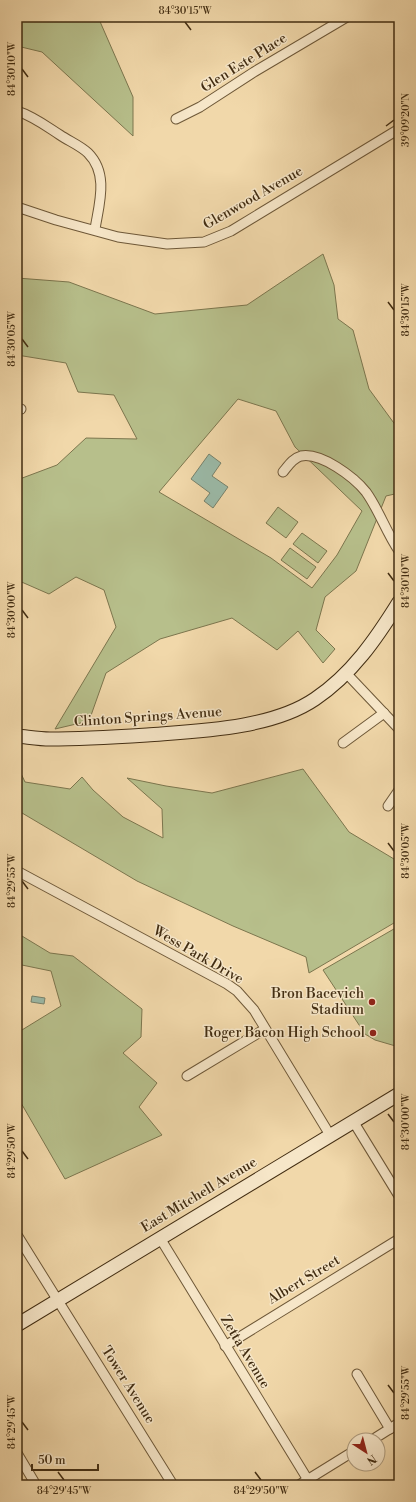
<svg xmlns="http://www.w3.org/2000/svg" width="416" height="1502" font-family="'Libre Bodoni',serif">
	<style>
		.green { fill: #b7bf8b; stroke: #7c764e; fill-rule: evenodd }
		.water { fill: #9bbaa8; stroke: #77826c }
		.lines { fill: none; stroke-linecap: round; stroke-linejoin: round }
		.street-casing { stroke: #6e5838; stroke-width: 11 }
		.secondary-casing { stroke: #422d12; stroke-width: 15 }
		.street { stroke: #f6e6c8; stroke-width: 9 }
		.secondary { stroke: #f6e6c8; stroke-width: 13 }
		.ticks { fill: none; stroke: #422d12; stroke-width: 1.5 }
		.poi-dot { fill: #8f2418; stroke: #f6e6c8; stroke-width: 1.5 }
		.labels { text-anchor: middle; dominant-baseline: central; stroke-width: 3; stroke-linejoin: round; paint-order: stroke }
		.street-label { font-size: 14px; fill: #422d12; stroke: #f6e6c8 }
		.poi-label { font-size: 14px; fill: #422d12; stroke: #f6e6c8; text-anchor: end }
		.neatline { fill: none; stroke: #422d12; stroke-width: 1.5 }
		.ticks-label { font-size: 10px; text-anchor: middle; fill: #422d12 }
	</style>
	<rect width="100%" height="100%" fill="#f1d8aa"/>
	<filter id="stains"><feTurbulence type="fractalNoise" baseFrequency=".005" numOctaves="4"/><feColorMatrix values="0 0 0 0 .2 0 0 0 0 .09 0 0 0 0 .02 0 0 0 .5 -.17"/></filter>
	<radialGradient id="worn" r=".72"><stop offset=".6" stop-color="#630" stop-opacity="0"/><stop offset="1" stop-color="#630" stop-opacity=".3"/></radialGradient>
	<g class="green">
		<polygon points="17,17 98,17 133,97 133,136 42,52 17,46"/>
		<path d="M323 254 334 285 338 319 353 330 369 389 399 430V493L386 496 356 571 325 597 316 630 335 649 323 663 298 631 277 650 232 618 160 639 106 673 89 721 55 729 116 627 104 590 76 577 49 594 17 580V480L57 465 86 438 137 439 114 395 78 392 66 363 17 355V278L69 282 155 314 247 305ZM238 399 276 411 295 447 362 511 337 555 312 588 271 558 159 492Z"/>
		<polygon points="278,507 298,522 286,538 266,523"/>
		<polygon points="302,533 327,551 318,563 293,544"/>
		<polygon points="290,548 316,567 307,579 281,560"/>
		<polygon points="17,765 25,782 70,789 82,777 93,790 123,817 163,838 162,809 127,778 166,786 212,793 303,769 349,832 399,862 399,920 309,973 306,957 233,926 137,881 17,810"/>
		<polygon points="399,926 399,1047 375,1040 365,1034 323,970"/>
		<polygon points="17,933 50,953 73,956 142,1009 141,1037 123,1053 157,1083 139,1107 162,1135 65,1179 17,1096 17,1033 61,1006 51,971 17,964"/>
	</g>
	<g class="water">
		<polygon points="209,454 221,463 212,476 228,487 213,508 204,501 210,493 191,479"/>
		<polygon points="32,996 45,998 44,1004 31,1002"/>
	</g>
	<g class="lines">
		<g class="street-casing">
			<g id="street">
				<path d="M17 111C33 116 46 126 60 135 69 141 81 146 88 153 109 174 99 204 95 229"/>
				<polyline points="176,119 200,107 254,72 347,17"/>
				<polyline points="17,207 56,220 118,237 167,244 204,242 231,231 399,129"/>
				<polyline points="17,409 21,409"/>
				<path d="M283 472C288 466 293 458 301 456 321 452 354 477 366 492 379 510 386 532 399 551"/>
				<polyline points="346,673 399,729"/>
				<polyline points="343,743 384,713"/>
				<polyline points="388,806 399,790"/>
				<polyline points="17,871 227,984 237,991 254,1010 330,1135"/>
				<polyline points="187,1076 265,1029"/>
				<polyline points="353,1121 399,1196"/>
				<polyline points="17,1235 173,1485"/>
				<polyline points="160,1238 308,1480"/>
				<polyline points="225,1346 399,1239"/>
				<polyline points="357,1374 390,1429"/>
				<polyline points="372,1440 399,1423"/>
				<polyline points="17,1453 36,1485"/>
				<polyline points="299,1485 354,1451"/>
			</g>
		</g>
		<g class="secondary-casing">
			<g id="secondary">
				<path d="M17 736C28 737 39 739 50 739 82 739 115 737 147 735 198 731 271 729 315 699 352 674 376 639 399 602"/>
				<polyline points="17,1325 399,1094"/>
			</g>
		</g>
		<use href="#street" class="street"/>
		<use href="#secondary" class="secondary"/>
	</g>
	<path class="ticks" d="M185 22 191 30M22 69 28 77M386 126 394 120M388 302 394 310M22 339 28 347M388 573 394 581M22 610 28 618M388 843 394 851M22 881 28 889M388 1114 394 1122M22 1151 28 1159M388 1385 394 1393M22 1422 28 1430M58 1472 64 1480M255 1472 261 1480"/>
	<g class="poi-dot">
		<circle cx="372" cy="1002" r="4"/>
		<circle cx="373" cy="1033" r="4"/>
	</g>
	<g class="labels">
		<g class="street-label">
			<text transform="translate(244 63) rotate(-32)">Glen Este Place</text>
			<text transform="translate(253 198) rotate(-30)">Glenwood Avenue</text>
			<text transform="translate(148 717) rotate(-4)">Clinton Springs Avenue</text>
			<text transform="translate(198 955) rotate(30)">Wess Park Drive</text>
			<text transform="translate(199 1195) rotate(-31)">East Mitchell Avenue</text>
			<text transform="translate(304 1280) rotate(-31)">Albert Street</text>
			<text transform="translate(245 1352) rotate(59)">Zetta Avenue</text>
			<text transform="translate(128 1385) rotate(58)">Tower Avenue</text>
		</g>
		<g class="poi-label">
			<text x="364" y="994">Bron Bacevich<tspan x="364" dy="16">Stadium</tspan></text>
			<text x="365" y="1033">Roger Bacon High School</text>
		</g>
	</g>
	<rect width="416" height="1502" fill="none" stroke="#f1d8aa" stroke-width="44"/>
	<g transform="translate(366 1452) rotate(144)"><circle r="19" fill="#f6e6c8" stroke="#ae9c7f"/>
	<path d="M0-3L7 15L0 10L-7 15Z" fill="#8f2418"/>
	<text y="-6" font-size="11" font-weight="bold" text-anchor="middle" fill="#422d12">N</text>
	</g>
	<path d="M32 1464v6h66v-6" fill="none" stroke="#422d12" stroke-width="2"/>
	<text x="38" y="1464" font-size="12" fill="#422d12" stroke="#f6e6c8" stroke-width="3" paint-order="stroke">50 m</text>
	<rect x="22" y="22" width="372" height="1458" class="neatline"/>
	<g class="ticks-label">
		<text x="185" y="14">84°30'15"W</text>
		<text transform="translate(11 69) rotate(-90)" y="4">84°30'10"W</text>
		<text transform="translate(405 120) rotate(-90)" y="4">39°09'20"N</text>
		<text transform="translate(405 310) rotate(-90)" y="4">84°30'15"W</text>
		<text transform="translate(11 339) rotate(-90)" y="4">84°30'05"W</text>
		<text transform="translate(405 581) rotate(-90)" y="4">84°30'10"W</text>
		<text transform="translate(11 610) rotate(-90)" y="4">84°30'00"W</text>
		<text transform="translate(405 851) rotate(-90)" y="4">84°30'05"W</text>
		<text transform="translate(11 881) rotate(-90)" y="4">84°29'55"W</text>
		<text transform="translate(405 1122) rotate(-90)" y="4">84°30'00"W</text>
		<text transform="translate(11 1151) rotate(-90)" y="4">84°29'50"W</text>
		<text transform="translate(405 1393) rotate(-90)" y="4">84°29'55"W</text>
		<text transform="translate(11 1422) rotate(-90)" y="4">84°29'45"W</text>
		<text x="64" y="1494">84°29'45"W</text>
		<text x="261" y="1494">84°29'50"W</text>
	</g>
	<rect width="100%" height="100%" filter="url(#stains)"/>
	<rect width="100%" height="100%" fill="url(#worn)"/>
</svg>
